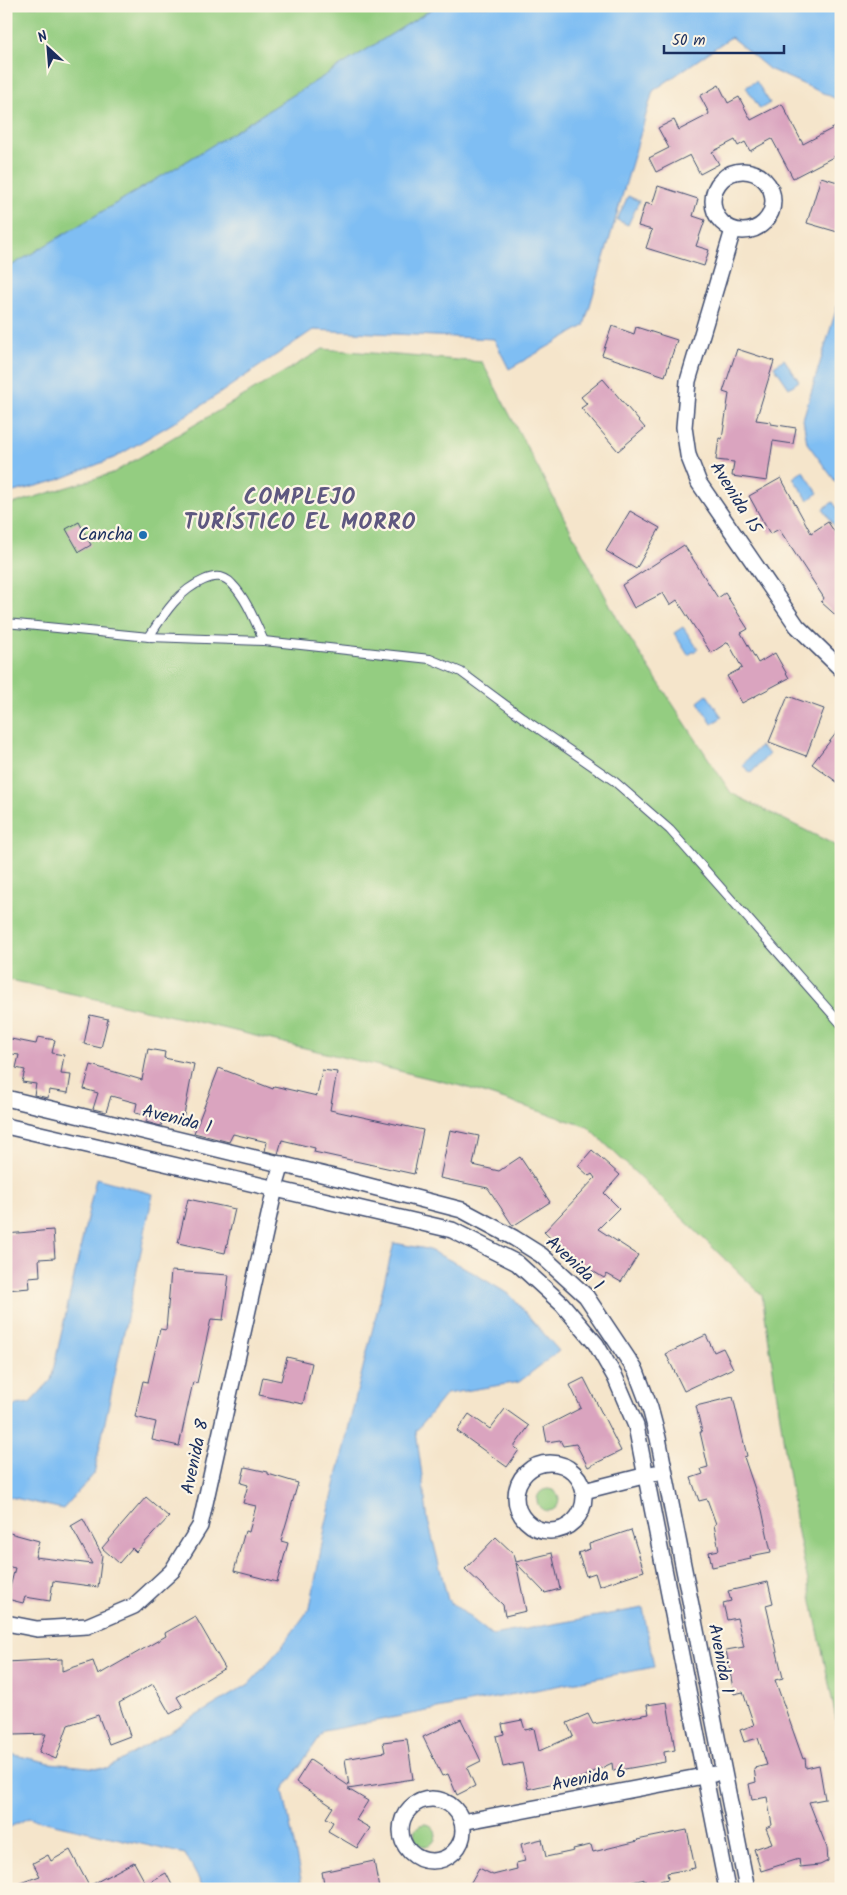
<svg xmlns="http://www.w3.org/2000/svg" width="847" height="1895" font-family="Kalam,sans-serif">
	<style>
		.green { fill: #94cd81; stroke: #587e70 }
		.water { fill: #7fbef3; stroke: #4d76a8 }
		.building { fill: #daa4bf }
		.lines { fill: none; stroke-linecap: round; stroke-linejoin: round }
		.service-casing { stroke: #3c4a6e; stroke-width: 10 }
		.minor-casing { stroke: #3c4a6e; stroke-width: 18 }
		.service { stroke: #fff; stroke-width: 8 }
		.minor { stroke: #fff; stroke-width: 15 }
		.poi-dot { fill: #1f6fb2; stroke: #fcf5e5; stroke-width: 2 }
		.labels { text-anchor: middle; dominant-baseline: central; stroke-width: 4.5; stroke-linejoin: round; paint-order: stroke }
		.street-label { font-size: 18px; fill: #1b2f5e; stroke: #fcf5e5 }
		.poi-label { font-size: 18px; fill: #1b2f5e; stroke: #fcf5e5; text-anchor: end }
		.district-label { font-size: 22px; font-weight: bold; letter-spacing: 1px; fill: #5e5880; stroke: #fcf5e5 }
	</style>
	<rect width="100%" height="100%" fill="#fcf5e5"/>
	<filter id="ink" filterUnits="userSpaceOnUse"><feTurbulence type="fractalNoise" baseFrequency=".02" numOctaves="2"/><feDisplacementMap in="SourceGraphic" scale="10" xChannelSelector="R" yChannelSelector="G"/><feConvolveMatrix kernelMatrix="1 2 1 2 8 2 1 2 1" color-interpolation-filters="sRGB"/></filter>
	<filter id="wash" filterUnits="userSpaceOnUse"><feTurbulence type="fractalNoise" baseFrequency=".0096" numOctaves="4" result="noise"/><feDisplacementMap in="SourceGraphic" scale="20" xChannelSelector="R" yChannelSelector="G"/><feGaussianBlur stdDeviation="1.12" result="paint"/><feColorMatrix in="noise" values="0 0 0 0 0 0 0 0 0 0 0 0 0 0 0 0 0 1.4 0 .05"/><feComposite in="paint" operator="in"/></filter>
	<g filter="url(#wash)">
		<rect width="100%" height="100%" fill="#f5e5cb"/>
		<g class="green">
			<polygon points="6,6 437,6 187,161 6,269"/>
			<polygon points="323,349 482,362 619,622 731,793 841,848 841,1743 795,1518 762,1295 588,1127 465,1087 194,1021 6,979 6,506 113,473"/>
			<circle cx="548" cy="1500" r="11"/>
			<circle cx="425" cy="1835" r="11"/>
		</g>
		<g class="water">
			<polygon points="437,6 841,6 841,101 769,69 731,37 653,91 584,326 509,369 494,339 313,330 195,410 114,458 55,481 6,494 6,269 187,161"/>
			<polygon points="756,81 770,103 760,109 746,87"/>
			<polygon points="628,196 639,201 628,225 617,220"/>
			<polygon points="841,294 841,489 807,443 803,419"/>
			<polygon points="784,359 799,381 789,388 774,366"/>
			<polygon points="803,471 818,493 808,500 793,478"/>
			<polygon points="833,502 841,514 841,529 838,531 823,509"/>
			<polygon points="683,627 698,649 688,655 674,633"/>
			<polygon points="707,695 722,717 712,724 698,702"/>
			<polygon points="760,746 769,754 751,773 742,765"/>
			<polygon points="96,1178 153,1194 94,1474 63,1509 6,1496 6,1413 16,1405 30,1403 51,1380"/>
			<polygon points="394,1243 427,1249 462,1266 510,1295 559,1351 519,1382 446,1394 416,1431 428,1521 448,1600 492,1635 643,1608 654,1667 324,1731 283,1790 303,1889 204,1889 185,1854 28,1818 6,1829 6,1753 50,1763 107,1769 249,1684 280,1649 310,1608 325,1528 355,1400"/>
		</g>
		<g id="blocks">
			<g class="building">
				<polygon points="719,85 728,103 739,97 751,120 782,104 803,144 841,124 841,153 793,178 772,139 750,151 745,142 738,146 735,140 712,152 719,164 700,174 690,155 656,172 649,158 669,148 658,128 674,120 679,130 708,115 709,113 700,96"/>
				<polygon points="821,177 841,183 841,233 807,223"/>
				<polygon points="658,186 698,199 693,216 705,220 696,246 709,250 704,266 646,248 652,230 638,226 645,203 652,205"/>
				<polygon points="612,326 634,334 636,327 677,340 665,376 602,355"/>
				<polygon points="737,349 774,361 756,420 771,422 771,424 796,428 793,444 773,441 767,481 732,476 734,462 716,460 719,438 722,439 729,394 723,392"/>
				<polygon points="603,379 645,428 618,451 581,408 587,404 581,397"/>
				<polygon points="781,478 811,533 828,522 841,542 841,620 821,602 824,598 779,529 770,534 749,496"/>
				<polygon points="630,511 660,528 636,569 606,551"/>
				<polygon points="79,522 91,545 79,552 66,529"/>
				<polygon points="684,545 718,598 725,593 748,629 741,633 758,663 775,653 789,678 742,703 727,676 742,668 728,642 711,653 677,600 670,605 663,593 634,608 622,585"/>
				<polygon points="788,696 824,709 806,756 769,742"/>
				<polygon points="841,727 841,785 812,764"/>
				<polygon points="90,1015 108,1019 101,1048 84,1044"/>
				<polygon points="38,1037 55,1040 52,1053 64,1055 61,1074 71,1075 68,1093 49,1090 48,1098 34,1095 36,1084 22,1082 25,1070 16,1068 19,1055 6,1053 6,1038 36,1044"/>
				<polygon points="148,1049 165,1052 164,1058 194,1064 182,1125 162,1121 161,1126 146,1122 148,1116 135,1113 137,1103 111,1096 106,1112 93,1109 98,1093 84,1089 91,1065 142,1080"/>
				<polygon points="219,1068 273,1089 274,1086 317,1096 322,1070 337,1072 330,1110 423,1130 414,1174 314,1152 315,1148 282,1140 278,1154 265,1151 267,1142 233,1134 229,1142 194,1133"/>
				<polygon points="450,1130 479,1136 473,1165 499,1171 520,1157 550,1202 513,1226 488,1188 440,1178"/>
				<polygon points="592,1150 620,1175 604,1193 619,1208 598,1229 638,1255 621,1282 607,1274 604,1278 571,1258 544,1232 595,1178 592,1174 589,1176 578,1166"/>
				<polygon points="188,1199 235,1209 225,1253 178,1243"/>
				<polygon points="53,1230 55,1258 39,1259 40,1276 29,1277 30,1288 6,1290 6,1234"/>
				<polygon points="171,1271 229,1275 223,1320 211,1319 197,1383 193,1382 179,1446 152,1440 156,1422 135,1417 143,1381 148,1382 160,1329 166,1330"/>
				<polygon points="706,1335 714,1352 723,1348 733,1368 684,1391 666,1354"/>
				<polygon points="287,1357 312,1363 303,1404 259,1395 263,1377 281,1381"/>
				<polygon points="584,1378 621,1451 588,1467 576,1444 563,1446 560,1440 547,1442 544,1427 581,1408 570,1385"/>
				<polygon points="733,1397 747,1456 744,1457 762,1510 771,1552 750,1556 751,1559 712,1567 709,1552 719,1550 714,1525 716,1524 707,1499 699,1501 691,1478 703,1474 701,1469 708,1467 700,1432 702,1432 696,1406"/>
				<polygon points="505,1409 529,1426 514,1447 519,1450 507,1467 457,1431 469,1414 490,1429"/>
				<polygon points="245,1467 268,1472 268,1474 298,1483 281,1541 288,1543 277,1582 234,1571 245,1531 249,1532 256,1506 243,1503 248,1485 241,1483"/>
				<polygon points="146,1497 169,1517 136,1552 132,1548 119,1563 102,1548"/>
				<polygon points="83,1519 102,1555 98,1587 53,1581 50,1601 25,1597 23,1603 7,1599 15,1568 6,1566 6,1532 39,1541 35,1557 92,1564 71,1526"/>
				<polygon points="631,1530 644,1571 599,1586 595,1573 586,1576 578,1553 590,1549 589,1544"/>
				<polygon points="496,1537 514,1554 516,1562 552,1553 560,1589 545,1593 516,1563 526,1611 505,1616 503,1605 465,1569"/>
				<polygon points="768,1582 773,1603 766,1605 783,1678 775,1680 803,1759 805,1758 806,1768 819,1765 825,1799 809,1802 827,1848 828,1861 820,1865 800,1867 799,1859 761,1871 754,1849 772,1843 766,1828 772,1825 767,1797 752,1800 749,1784 756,1782 754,1768 767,1765 758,1738 744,1742 740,1730 754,1725 743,1692 734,1694 726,1650 744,1647 737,1618 727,1620 723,1603 731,1601 728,1591"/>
				<polygon points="195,1616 225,1668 177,1697 183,1707 170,1714 153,1684 119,1703 130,1736 109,1744 98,1715 68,1725 56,1759 39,1752 46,1734 14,1735 14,1731 6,1731 6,1662 62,1659 62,1671 93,1661 98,1675 166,1636 165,1633"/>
				<polygon points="667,1702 675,1750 664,1752 665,1762 613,1771 612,1763 568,1784 567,1780 528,1789 522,1763 503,1767 496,1736 504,1734 502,1724 522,1720 525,1730 534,1728 539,1751 573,1736 567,1723 588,1714 593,1724 649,1714 647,1705"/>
				<polygon points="461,1719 481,1761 467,1768 475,1786 457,1795 448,1774 442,1776 423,1737"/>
				<polygon points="407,1739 413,1779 348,1789 368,1801 356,1820 370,1828 357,1848 328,1831 333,1822 326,1818 333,1807 296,1782 310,1760 349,1786 345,1759 385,1752 383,1742"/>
				<polygon points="687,1830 695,1868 667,1873 668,1879 646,1884 645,1879 603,1889 467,1889 479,1868 493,1875 517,1869 516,1863 525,1861 521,1844 542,1839 546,1857 574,1851 573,1849 591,1845 593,1852 638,1841 637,1840"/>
				<polygon points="70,1850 89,1886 134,1862 146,1884 166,1873 174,1889 9,1889 9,1887 40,1876 33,1863 48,1855 51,1861"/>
				<polygon points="374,1861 379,1889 325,1889 322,1872"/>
			</g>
		</g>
	</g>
	<g filter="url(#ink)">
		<use href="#blocks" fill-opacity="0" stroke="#3c4a6e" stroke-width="1"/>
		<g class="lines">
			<g class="service-casing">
				<g id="service">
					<polyline points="6,623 149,637 264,641 430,659 461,672 530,723 614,781 670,830 841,1024"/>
					<path d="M149 637C164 614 178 591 204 580 215 575 224 575 232 584 247 599 255 622 264 641"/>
				</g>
			</g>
			<g class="minor-casing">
				<g id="minor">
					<circle cx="743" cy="201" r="30"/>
					<polyline points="733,230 688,381 684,427 688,455 699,483 797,626 841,669"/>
					<polyline points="6,1098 342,1179 462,1210 514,1238 541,1255 586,1296 636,1371 650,1408 658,1438 747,1889"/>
					<polyline points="6,1126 452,1230 517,1263 562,1304 596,1344 615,1377 636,1426 727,1889"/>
					<circle cx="550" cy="1497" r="34"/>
					<polyline points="584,1491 655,1473"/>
					<polyline points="6,1623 37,1629 87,1626 134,1606 172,1571 200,1526 275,1188 282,1164"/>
					<circle cx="432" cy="1830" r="31"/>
					<polyline points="462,1822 714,1774"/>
				</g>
			</g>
			<use href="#service" class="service"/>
			<use href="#minor" class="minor"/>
		</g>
	</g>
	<circle class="poi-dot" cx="143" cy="535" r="5"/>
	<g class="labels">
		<g class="street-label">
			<text transform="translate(735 498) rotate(58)">Avenida 15</text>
			<text transform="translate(177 1120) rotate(14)">Avenida 1</text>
			<text transform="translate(574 1264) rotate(43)">Avenida 1</text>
			<text transform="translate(196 1457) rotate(-78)">Avenida 8</text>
			<text transform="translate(720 1659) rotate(79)">Avenida 1</text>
			<text transform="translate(589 1779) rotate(-11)">Avenida 6</text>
		</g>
		<g class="poi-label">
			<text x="133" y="535">Cancha</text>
		</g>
		<g class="district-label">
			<text x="300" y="498">COMPLEJO<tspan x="300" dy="25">TURÍSTICO EL MORRO</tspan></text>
		</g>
	</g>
	<rect width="847" height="1895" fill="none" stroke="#fcf5e5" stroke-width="25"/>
	<g transform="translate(48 48) rotate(334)" stroke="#fcf5e5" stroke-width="4" paint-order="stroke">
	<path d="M0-4L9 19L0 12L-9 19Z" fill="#1b2f5e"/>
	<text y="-8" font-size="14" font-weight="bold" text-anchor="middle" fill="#1b2f5e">N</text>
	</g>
	<path d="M664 45v8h120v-8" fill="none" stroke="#1b2f5e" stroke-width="2.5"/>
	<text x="672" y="45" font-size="15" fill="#1b2f5e" stroke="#fcf5e5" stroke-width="4" paint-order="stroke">50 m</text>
</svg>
